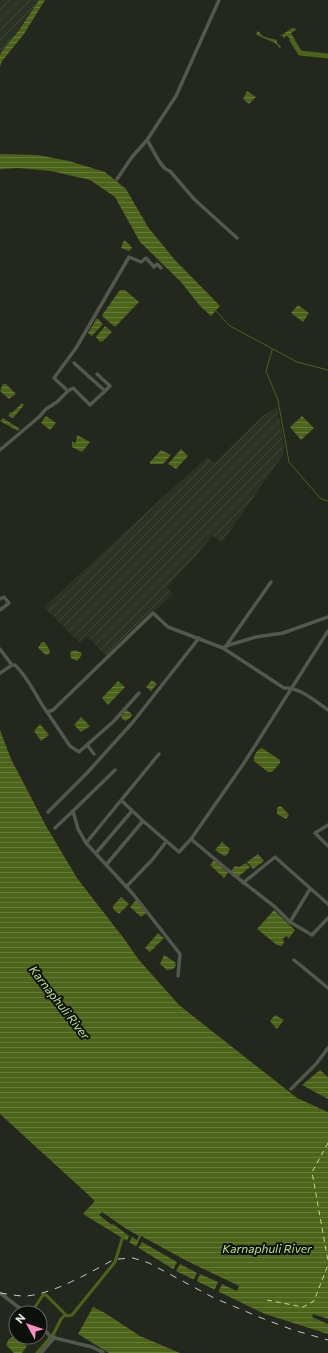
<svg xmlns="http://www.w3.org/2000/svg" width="328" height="1353" font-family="Commissioner,sans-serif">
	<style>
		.industrial { fill: url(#industrial-furrows) }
		.water { fill: url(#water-rules) }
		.pier { fill: #23271e }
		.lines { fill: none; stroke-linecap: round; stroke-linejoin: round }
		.stream { stroke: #4c631a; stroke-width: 1 }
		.canal { stroke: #4c631a; stroke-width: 3 }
		.river { stroke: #4c631a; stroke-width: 5 }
		.ferry { stroke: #bfe27f; stroke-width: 1; stroke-dasharray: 5 4; stroke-linecap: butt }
		.minor { stroke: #53574e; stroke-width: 3.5 }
		.rail { stroke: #c5c8c1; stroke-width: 1; stroke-dasharray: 7 7; stroke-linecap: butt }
		.labels { text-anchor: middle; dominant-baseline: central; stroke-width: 4; stroke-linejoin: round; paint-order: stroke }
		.water-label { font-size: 12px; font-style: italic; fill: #bfe27f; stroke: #0d0f0b }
	</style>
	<defs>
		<pattern id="industrial-furrows" width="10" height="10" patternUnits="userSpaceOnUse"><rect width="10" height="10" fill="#2c3224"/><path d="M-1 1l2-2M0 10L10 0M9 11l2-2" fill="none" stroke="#404639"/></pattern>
		<pattern id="water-rules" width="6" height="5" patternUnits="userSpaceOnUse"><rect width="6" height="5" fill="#4c631a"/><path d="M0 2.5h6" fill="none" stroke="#66793b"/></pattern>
	</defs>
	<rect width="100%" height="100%" fill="#23271e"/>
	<g class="industrial">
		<polygon points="0,0 39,0 0,55"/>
		<polygon points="277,407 282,432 284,454 222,542 212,536 196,556 167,587 173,594 106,656 88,637 86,638 80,643 44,607 175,486 208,457 214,463 261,417"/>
	</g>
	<g class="water">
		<polygon points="39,0 45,0 24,34 2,61 0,67 0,55 3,50 19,30"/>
		<polygon points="292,28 295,28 296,30 291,33 295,40 295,43 287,36 283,38 283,36 280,36"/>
		<polygon points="258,31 264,37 277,40 277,43 281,47 280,48 275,43 257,35 256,34"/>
		<polygon points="247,91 256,97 249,104 243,99"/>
		<polygon points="0,154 38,155 69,161 105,172 126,189 148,227 174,259 220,306 211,316 200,306 181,282 140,242 115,197 90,180 51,171 18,168 0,169"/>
		<polygon points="124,240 129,244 132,248 129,251 121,248"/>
		<polygon points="120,290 125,290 139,302 115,327 103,317 102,315"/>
		<polygon points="298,305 309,313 303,322 291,313"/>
		<polygon points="97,318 103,324 92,336 88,333"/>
		<polygon points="105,326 112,332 103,341 100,342 96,337"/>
		<polygon points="3,384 6,384 16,394 9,399 0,391"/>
		<polygon points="22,403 24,405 13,418 8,416 11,412 12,413"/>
		<polygon points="46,416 56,423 50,430 41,423"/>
		<polygon points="302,416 314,428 301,440 290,427"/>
		<polygon points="3,418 20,429 18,431 0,421"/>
		<polygon points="77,435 90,442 82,452 72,447 72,441 74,443 76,442"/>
		<polygon points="181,449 188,456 176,469 168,464"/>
		<polygon points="161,450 171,455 163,464 150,464 150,462"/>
		<polygon points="44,642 46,644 50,651 49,654 46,655 38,648 41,643"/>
		<polygon points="74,650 82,653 81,656 77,661 71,658 70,653"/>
		<polygon points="152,680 157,684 151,691 146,687"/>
		<polygon points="118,681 125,687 108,705 102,698"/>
		<polygon points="126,710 131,713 132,716 126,721 122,719 121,715 124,714 124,712"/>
		<polygon points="81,717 90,726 81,732 74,725"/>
		<polygon points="40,724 49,735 41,741 34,731"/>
		<polygon points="0,730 11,759 46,826 77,878 125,940 139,960 179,1005 297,1098 328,1112 328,1334 265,1314 178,1272 83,1214 94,1202 94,1200 0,1114"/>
		<path d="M262 748 280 760V763L272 772H268L254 761C253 756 257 749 262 748Z"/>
		<polygon points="280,806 283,808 289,815 286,819 277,814 277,808"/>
		<polygon points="222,842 230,849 227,855 224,856 215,850"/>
		<polygon points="258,854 264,861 253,869 247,862"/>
		<polygon points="214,860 228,873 224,878 210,865"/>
		<polygon points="246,863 250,867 238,877 231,871 235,866 239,867"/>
		<polygon points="121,897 129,904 119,914 113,909 113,906"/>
		<polygon points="136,900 146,913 141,917 130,907"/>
		<polygon points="274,910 295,930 289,938 286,936 283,939 284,942 282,946 277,945 257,929"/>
		<polygon points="158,933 164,938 150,952 145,948"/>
		<polygon points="164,955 175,962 176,966 173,969 167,970 160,964"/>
		<polygon points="275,1015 284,1020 277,1029 270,1021"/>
		<polygon points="320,1070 328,1077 328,1099 302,1085"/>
		<polygon points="93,1307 105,1313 140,1336 180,1353 109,1353 78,1334"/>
		<polygon points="14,1336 22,1341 27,1346 22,1353 14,1353 6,1345 9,1339"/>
	</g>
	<g class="pier">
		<polygon points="102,1212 125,1228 139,1236 137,1240 132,1237 128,1244 126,1243 129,1236 113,1224 112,1225 99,1215"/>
		<polygon points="141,1236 187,1261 239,1286 237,1291 222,1284 218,1293 214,1291 218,1282 200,1274 196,1283 193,1281 197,1273 180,1264 176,1271 173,1270 177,1262 142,1242 137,1250 135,1249"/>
		<polygon points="313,1314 328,1319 328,1324 312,1317"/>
	</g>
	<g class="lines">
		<g class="stream">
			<polyline points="215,310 230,326 297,362 328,370"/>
			<polyline points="272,350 266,371 278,400 289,462 321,499 328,501"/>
		</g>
		<g class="canal">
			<polyline points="31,1313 43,1295 46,1295 67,1316 72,1315 115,1262 123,1236"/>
			<polyline points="37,1353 54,1333 61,1319 65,1315"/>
		</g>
		<polyline class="river" points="292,40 300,53 328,56"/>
		<g class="ferry">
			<polyline points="328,1143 312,1172 328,1261"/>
			<polyline points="267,1300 303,1307 314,1301 328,1265"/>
		</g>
		<g class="minor">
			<path d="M219 0 176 96 147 140C152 147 161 170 170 171L194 199 237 238"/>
			<polyline points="117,179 132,157 147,140"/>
			<polyline points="97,374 110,386 105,391"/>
			<polyline points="68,391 73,388 90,405 105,391 74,363"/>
			<polyline points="0,450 39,417 46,409 57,402 68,391 54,378 76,348 129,257 141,262 146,258 154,267 157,264 161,268"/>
			<polyline points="0,599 4,597 9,603 0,610"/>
			<polyline points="226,646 271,582"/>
			<polyline points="223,648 226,646 256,637 283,633 328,617"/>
			<polyline points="0,649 12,665"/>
			<path d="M0 673 12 665H15C29 678 36 697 47 712"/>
			<path d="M139 693 114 721 79 752 70 746 47 712 53 710 153 613 168 627 223 648 284 688C300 687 315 701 328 710"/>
			<polyline points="88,746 94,754"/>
			<polyline points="122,801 143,821 179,852 191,839 244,763 328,631"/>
			<polyline points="73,811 115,770"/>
			<polyline points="48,812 87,773 133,722 199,638"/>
			<polyline points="328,825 315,833 328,846"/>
			<polyline points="55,828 73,811 78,829 86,843 133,894 180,954 178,976"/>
			<polyline points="191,839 229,871 275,907 290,922 312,935 328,918"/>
			<polyline points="86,843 159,754"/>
			<polyline points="96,853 132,811"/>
			<polyline points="106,865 143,821"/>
			<polyline points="243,883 275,857 328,904"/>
			<polyline points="126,887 152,860 166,842"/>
			<polyline points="290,922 310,889"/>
			<polyline points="294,960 328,988"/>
			<polyline points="291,1089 316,1064 328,1048"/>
			<polyline points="0,1293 26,1313"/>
			<polyline points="40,1325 51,1337 92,1347 103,1352 101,1353"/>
			<polyline points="41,1353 55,1337"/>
		</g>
		<path class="rail" d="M0 1293C8 1294 16 1296 25 1296 51 1295 89 1273 113 1260L118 1259 133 1258 149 1263 214 1298 259 1317 293 1330 328 1340"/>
	</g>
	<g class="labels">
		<g class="water-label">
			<text transform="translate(60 1002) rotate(52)">Karnaphuli River</text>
			<text x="267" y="1248">Karnaphuli River</text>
		</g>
	</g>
	<g transform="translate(28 1325) rotate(310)"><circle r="19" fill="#0d0f0b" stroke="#646661"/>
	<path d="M0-3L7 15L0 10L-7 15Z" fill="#fc8fc2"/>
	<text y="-6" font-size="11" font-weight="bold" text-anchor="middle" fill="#e6e9e3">N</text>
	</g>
</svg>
